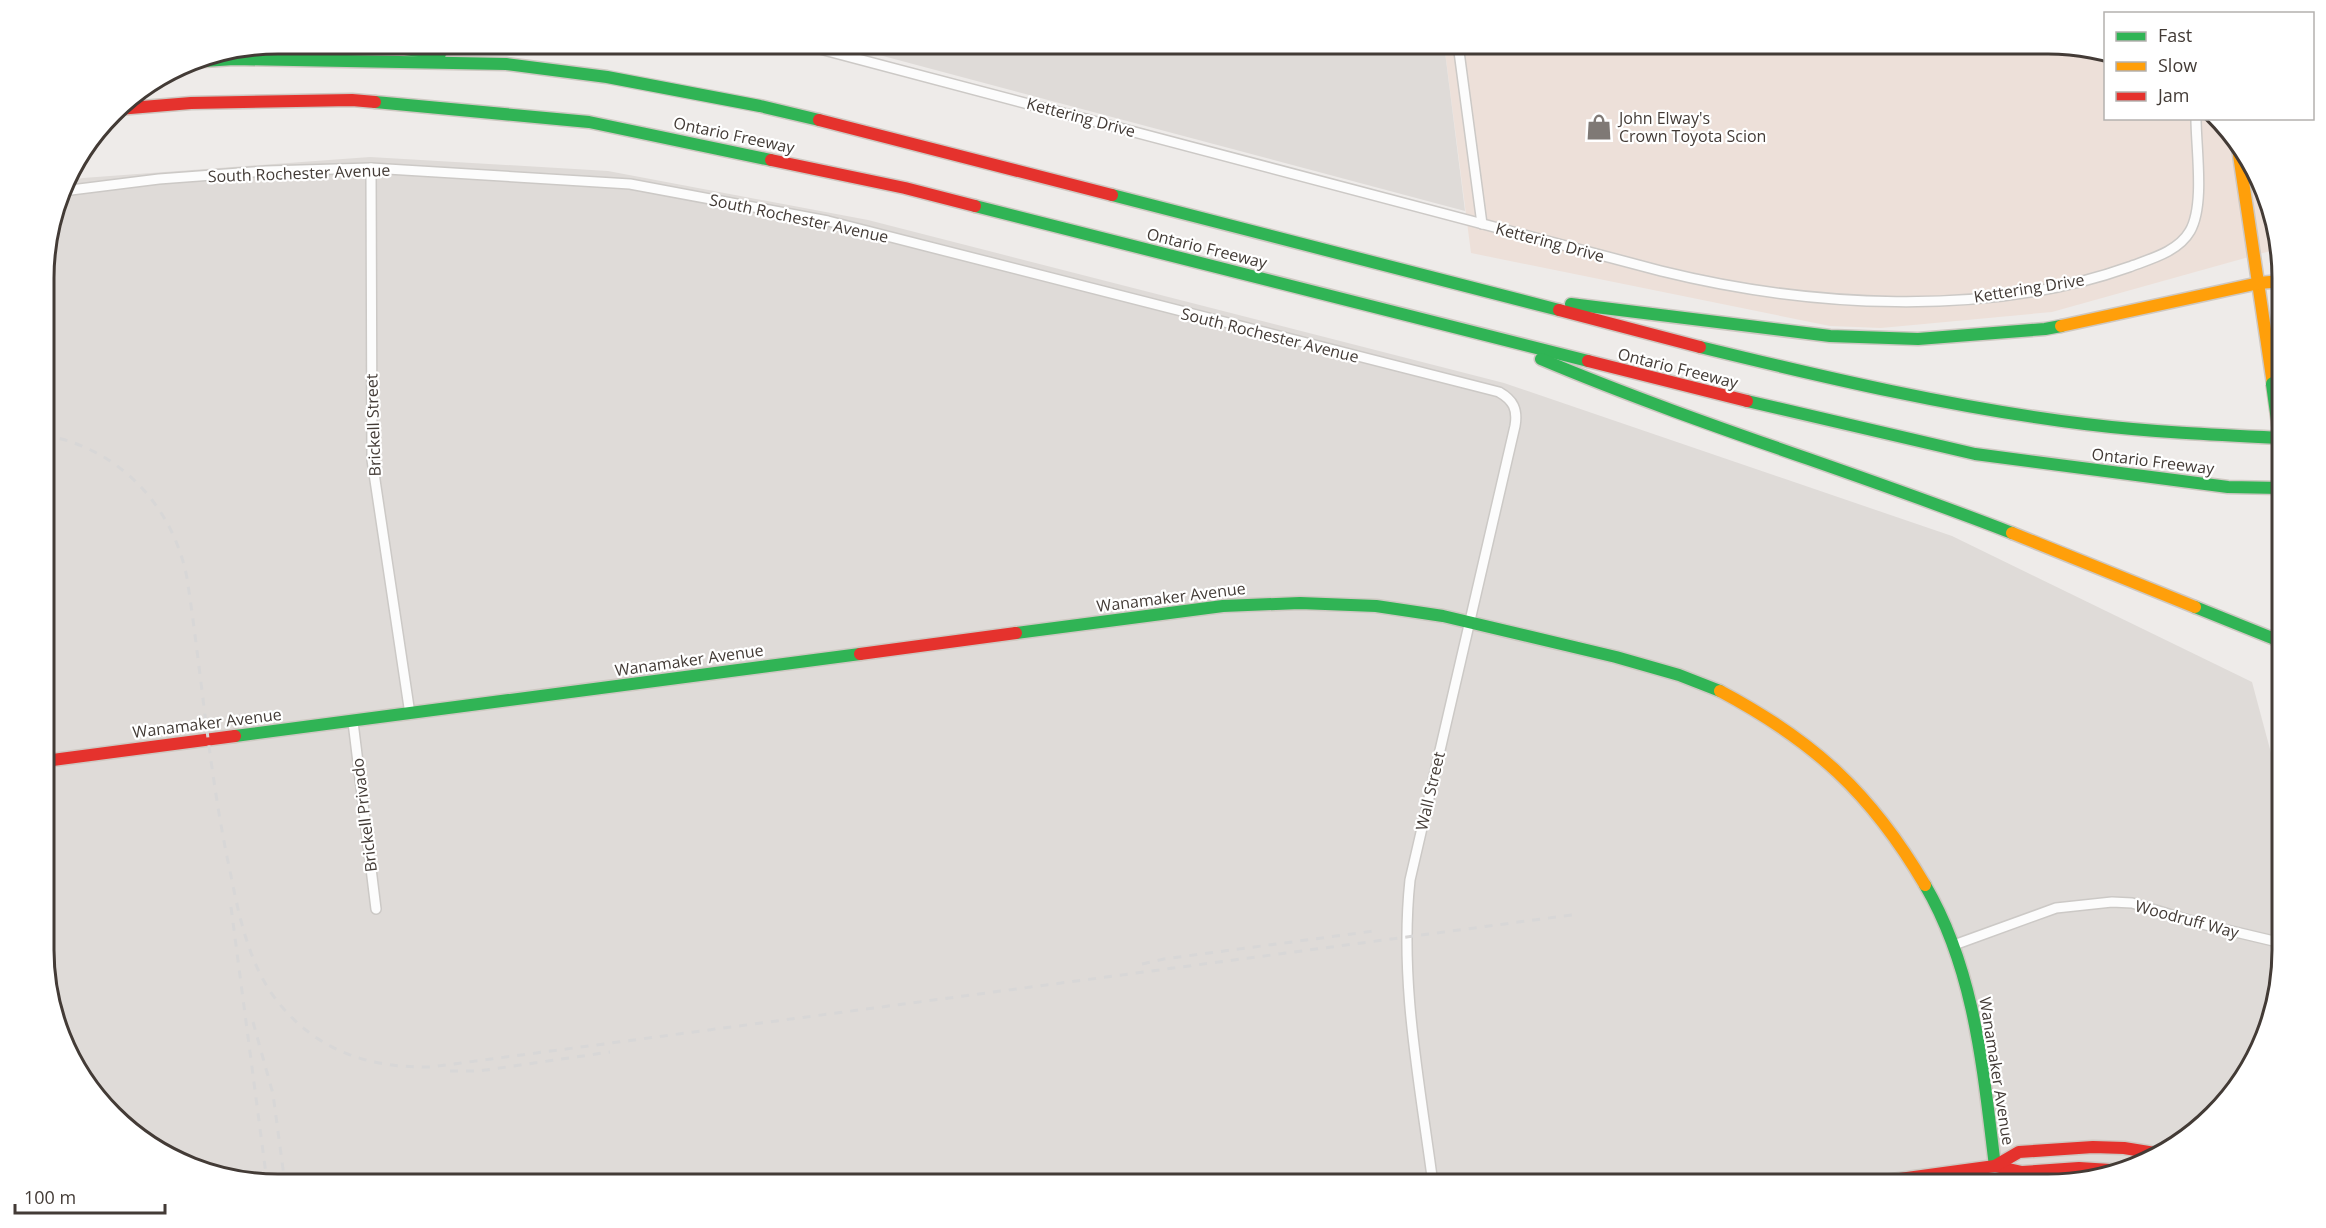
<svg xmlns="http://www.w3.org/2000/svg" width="2326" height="1228" font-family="'Open Sans',sans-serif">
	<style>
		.commercial { fill: #ede0d9 }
		.industrial { fill: #dfdbd8 }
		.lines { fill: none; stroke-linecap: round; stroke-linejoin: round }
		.street-casing { stroke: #ccc9c6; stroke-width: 12 }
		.fast-casing { stroke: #cec8c2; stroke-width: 15 }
		.slow-casing { stroke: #cec8c2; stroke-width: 15 }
		.jam-casing { stroke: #cec8c2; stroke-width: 15 }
		.street { stroke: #fcfcfc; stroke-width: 9 }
		.fast { stroke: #30b455; stroke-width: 12 }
		.slow { stroke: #ff9f0a; stroke-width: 12 }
		.jam { stroke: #e5322d; stroke-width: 12 }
		.rail { stroke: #d8d7d7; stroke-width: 3; stroke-dasharray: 8 8; stroke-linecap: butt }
		.fast-bridge-casing { stroke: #cfc2b8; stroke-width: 16; stroke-linecap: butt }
		.fast-bridge { stroke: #30b455; stroke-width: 14 }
		.labels { text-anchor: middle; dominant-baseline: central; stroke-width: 4.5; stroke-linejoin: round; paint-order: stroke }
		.street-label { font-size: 16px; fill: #433b36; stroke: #fff }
		.poi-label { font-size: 16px; fill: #433b36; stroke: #fff; text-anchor: start }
		.rim { fill: none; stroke: #433b36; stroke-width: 3 }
	</style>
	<rect width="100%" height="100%" fill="#eeebe9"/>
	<polygon class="commercial" points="1444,44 2048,44 2105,57 2106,118 2217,119 2243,147 2281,248 2052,312 1881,328 1830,326 1471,253"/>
	<g class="industrial">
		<polygon points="838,44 1444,44 1465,211"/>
		<polygon points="370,157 608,171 868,220 1504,383 1952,536 2252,682 2282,794 2282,950 2258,1054 2224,1105 2178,1145 2123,1172 2063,1184 278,1184 174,1160 124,1127 83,1081 46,981 44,262 66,181 83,178"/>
	</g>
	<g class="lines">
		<g class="street-casing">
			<g id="street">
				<path d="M801 44 1661 271C1807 307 1986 318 2129 267 2150 259 2178 252 2190 231 2205 205 2196 149 2196 118"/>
				<polyline points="1458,44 1482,224"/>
				<polyline points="371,168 372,460 410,714"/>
				<path d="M63 191 159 179 266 171 371 168 630 184 828 221 1499 392C1513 400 1518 409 1515 426L1410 880C1399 982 1420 1084 1433 1184"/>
				<polyline points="353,722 376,909"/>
				<polyline points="1954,945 2056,908 2112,902 2132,903 2202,924 2282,943"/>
			</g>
		</g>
		<g class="fast-casing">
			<g id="fast">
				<polyline points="370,44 440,54"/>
				<polyline points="188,62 234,59 506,64 607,77 760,106 819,120"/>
				<polyline points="375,102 589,122 771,160"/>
				<polyline points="1112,195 1559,310"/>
				<polyline points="975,206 1588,361"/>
				<polyline points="2279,244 2281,253"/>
				<polyline points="1571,304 1830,336 1918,339 2045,329 2061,326"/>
				<path d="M1700 347C1827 378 1955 408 2085 424 2150 432 2216 435 2281 438"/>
				<path d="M1541 359C1695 424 1856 472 2012 533"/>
				<polyline points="1747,401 1975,454 2228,487 2281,488"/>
				<polyline points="2195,607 2282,642"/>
				<polyline points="1016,633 1223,606 1300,603 1376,606 1443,616 1616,657 1679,675 1720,691"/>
				<polyline points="235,736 860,654"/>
				<path d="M1925 885C1975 970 1983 1070 1995 1166"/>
			</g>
		</g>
		<g class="slow-casing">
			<g id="slow">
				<polyline points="2237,141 2273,384"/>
				<polyline points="2061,326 2259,283 2281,281"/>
				<polyline points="2012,533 2195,607"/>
				<path d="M1720 691C1814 741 1871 793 1925 885"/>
			</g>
		</g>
		<g class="jam-casing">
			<g id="jam">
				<polyline points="118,109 191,103 352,100 375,102"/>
				<polyline points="819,120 1112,195"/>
				<polyline points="771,160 905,188 975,206"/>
				<polyline points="1559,310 1700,347"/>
				<polyline points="1588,361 1747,401"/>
				<polyline points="860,654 1016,633"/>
				<polyline points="45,761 235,736"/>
				<polyline points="1995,1166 2022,1172 2079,1168 2126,1171"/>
				<polyline points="1863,1184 1995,1166 2019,1152 2093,1147 2124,1148 2161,1154"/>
			</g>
		</g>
		<use href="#street" class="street"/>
		<use href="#fast" class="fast"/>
		<use href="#slow" class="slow"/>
		<use href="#jam" class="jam"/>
		<g class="rail">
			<path d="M44 435C119 448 173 506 187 578 202 676 209 774 230 871 239 916 249 966 278 1002 318 1052 370 1068 431 1067L1579 914"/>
			<polyline points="231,907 267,1182"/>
			<polyline points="1142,964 1164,959 1374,931"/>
			<polyline points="253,1022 273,1094 285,1184"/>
			<polyline points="450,1071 479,1071 610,1052"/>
		</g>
		<g class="fast-bridge-casing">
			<polyline id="fast-bridge" points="2273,384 2281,442"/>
		</g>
		<use href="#fast-bridge" class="fast-bridge"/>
	</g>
	<defs>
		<g id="shop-bare" transform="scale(2.07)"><path d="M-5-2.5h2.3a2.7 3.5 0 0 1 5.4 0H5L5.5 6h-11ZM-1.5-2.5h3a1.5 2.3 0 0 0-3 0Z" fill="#7f7975" stroke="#fff" stroke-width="2.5" paint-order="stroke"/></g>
	</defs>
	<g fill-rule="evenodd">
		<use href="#shop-bare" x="1599" y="127"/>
	</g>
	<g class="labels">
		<g class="street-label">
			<text transform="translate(1081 117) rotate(15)">Kettering Drive</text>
			<text transform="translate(734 135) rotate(12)">Ontario Freeway</text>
			<text transform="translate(299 173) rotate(-2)">South Rochester Avenue</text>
			<text transform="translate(799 218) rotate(12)">South Rochester Avenue</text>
			<text transform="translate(1550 242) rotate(15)">Kettering Drive</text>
			<text transform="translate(1207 248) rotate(14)">Ontario Freeway</text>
			<text transform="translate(2029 288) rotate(-9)">Kettering Drive</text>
			<text transform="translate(1270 335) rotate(14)">South Rochester Avenue</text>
			<text transform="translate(1678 368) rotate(14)">Ontario Freeway</text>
			<text transform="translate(373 425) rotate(-92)">Brickell Street</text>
			<text transform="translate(2153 461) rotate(7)">Ontario Freeway</text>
			<text transform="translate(1171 597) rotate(-7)">Wanamaker Avenue</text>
			<text transform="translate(689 660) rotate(-8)">Wanamaker Avenue</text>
			<text transform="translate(207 723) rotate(-7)">Wanamaker Avenue</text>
			<text transform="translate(1430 791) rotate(-77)">Wall Street</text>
			<text transform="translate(364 815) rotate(-97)">Brickell Privado</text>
			<text transform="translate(2187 919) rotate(15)">Woodruff Way</text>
			<text transform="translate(1997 1071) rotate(81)">Wanamaker Avenue</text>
		</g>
		<g class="poi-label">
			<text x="1619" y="118">John Elway's<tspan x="1619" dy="18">Crown Toyota Scion</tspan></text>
		</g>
	</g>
	<path d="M0 0H2326V1228H0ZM278 54H2048A224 224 0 0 1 2272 278V950A224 224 0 0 1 2048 1174H278A224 224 0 0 1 54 950V278A224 224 0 0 1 278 54Z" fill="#fff" fill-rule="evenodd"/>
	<path class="rim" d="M278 54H2048A224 224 0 0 1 2272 278V950A224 224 0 0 1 2048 1174H278A224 224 0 0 1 54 950V278A224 224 0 0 1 278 54Z"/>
	<rect x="2104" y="12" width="210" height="108" fill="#ffffff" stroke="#b4b1af" stroke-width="1.5"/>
	<rect x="2116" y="32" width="30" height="9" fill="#30b455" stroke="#b4b1af" stroke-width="1.5"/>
	<text x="2158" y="42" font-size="18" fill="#433b36">Fast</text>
	<rect x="2116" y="62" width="30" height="9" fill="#ff9f0a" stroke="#b4b1af" stroke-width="1.5"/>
	<text x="2158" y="72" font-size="18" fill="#433b36">Slow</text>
	<rect x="2116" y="92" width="30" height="9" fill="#e5322d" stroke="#b4b1af" stroke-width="1.5"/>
	<text x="2158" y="102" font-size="18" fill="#433b36">Jam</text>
	<path d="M15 1204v9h150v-9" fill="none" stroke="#433b36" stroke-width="3"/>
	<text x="24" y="1204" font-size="18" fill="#433b36" stroke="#ffffff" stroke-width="4.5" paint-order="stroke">100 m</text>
</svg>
